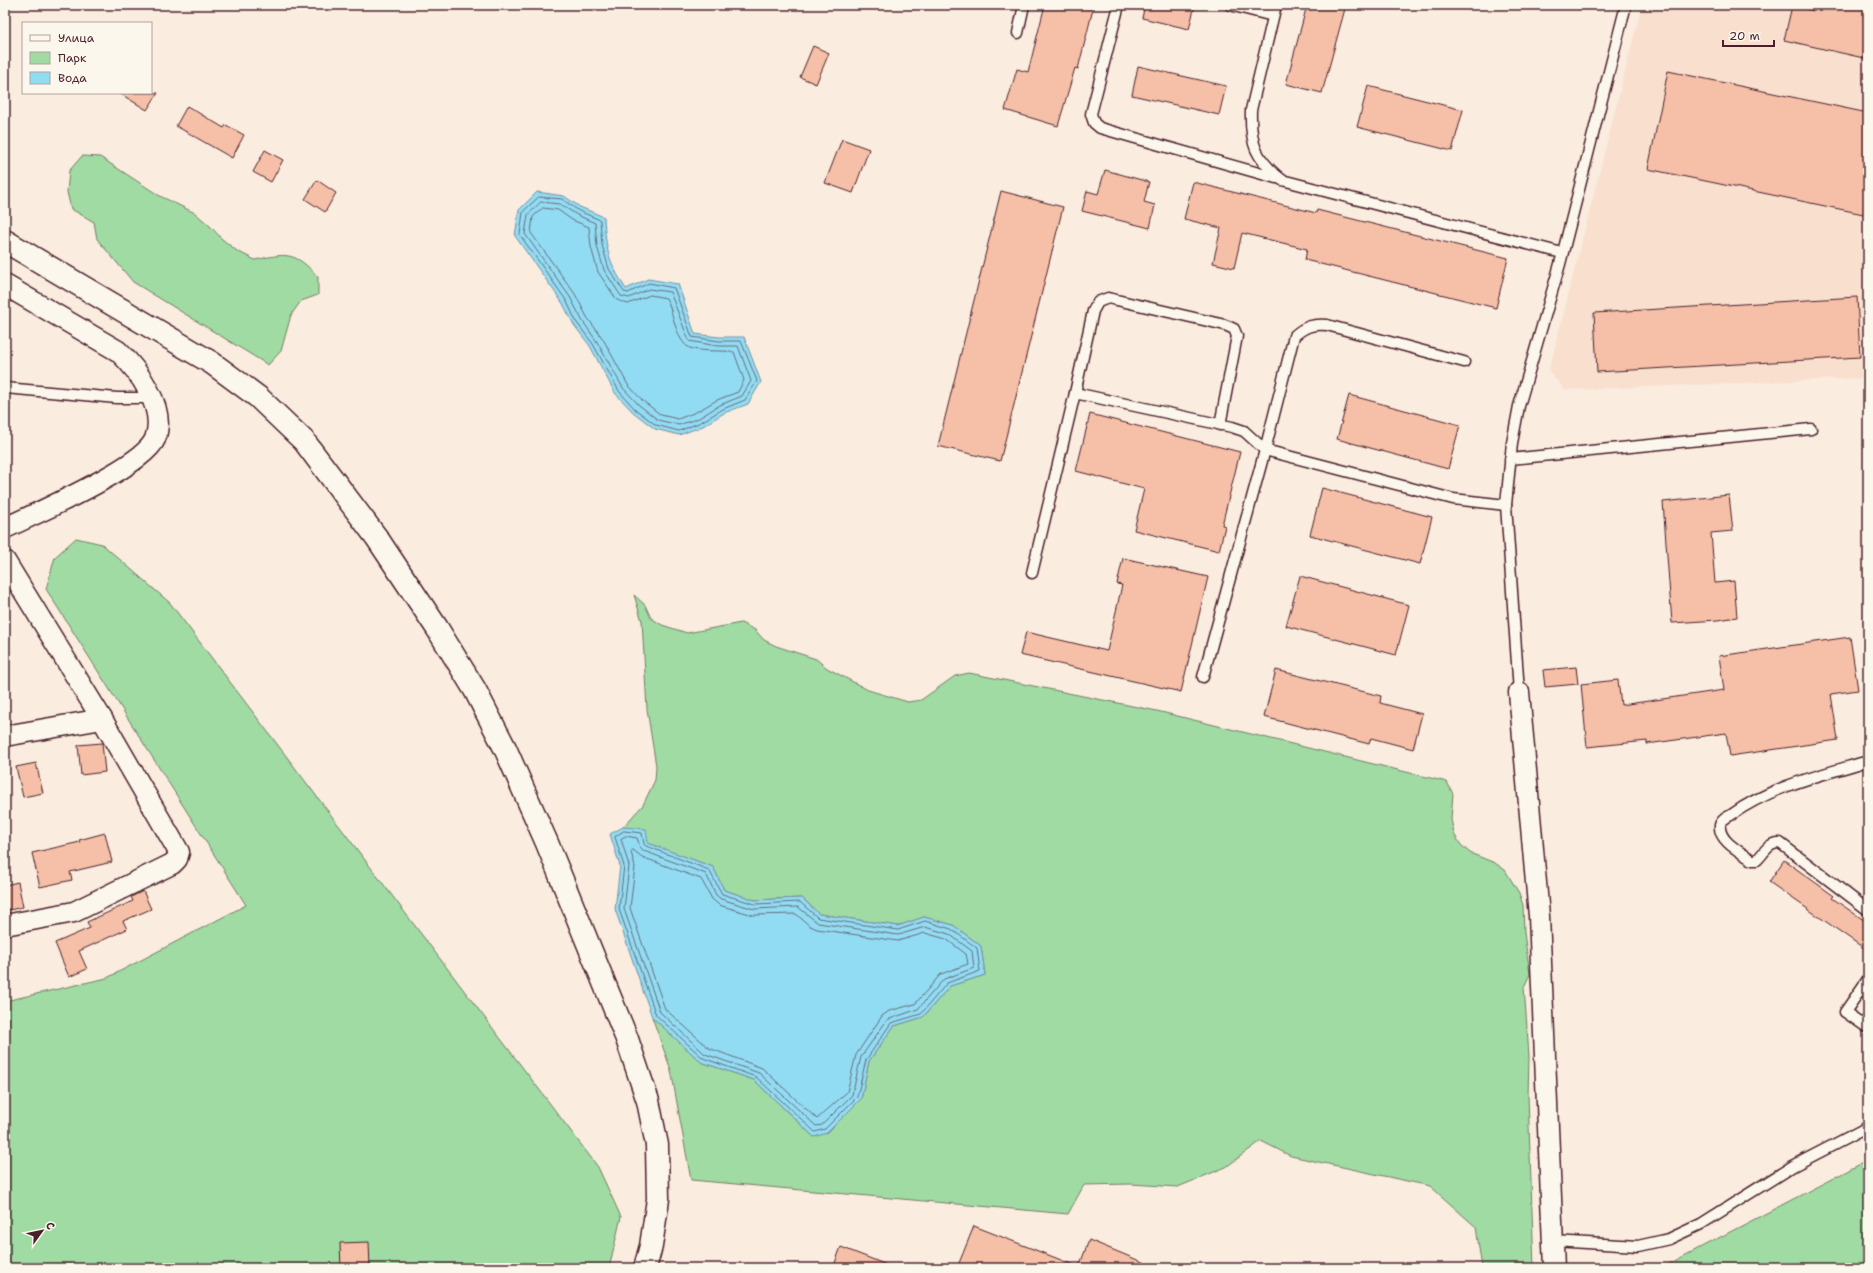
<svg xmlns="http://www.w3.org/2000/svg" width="1873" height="1273" font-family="'Shantell Sans',sans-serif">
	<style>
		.built { fill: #f8dfce }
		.green { fill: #9fdba2; stroke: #747d66 }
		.water { fill: #92dcf3; stroke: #7590a3 }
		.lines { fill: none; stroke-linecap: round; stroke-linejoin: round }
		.shore { stroke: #676b7b; stroke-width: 1 }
		.building { fill: #f5c0a7; stroke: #4a1f2b }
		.service-casing { stroke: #4a1f2b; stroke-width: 13 }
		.minor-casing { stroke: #4a1f2b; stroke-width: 23 }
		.tertiary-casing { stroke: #4a1f2b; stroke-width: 25 }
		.service { stroke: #fbf7ec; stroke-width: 10 }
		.minor { stroke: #fbf7ec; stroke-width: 20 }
		.tertiary { stroke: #fbf7ec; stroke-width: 22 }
	</style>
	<rect width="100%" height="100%" fill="#faecde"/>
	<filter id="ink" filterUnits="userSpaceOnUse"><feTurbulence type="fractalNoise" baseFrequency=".025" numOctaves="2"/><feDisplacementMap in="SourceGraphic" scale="8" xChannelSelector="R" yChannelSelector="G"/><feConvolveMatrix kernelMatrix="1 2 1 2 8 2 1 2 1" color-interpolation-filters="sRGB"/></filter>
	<g filter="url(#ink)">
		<polygon class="built" points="1642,5 1868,5 1868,378 1565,390 1549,371"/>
		<g class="green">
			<path d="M82 156 100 157 160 196 195 213 210 226 222 239 237 251 255 260C286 253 295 251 318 277V295L301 301 291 315 281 351 268 365 133 282 97 239 94 222 71 209 67 192 69 171Z"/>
			<polygon points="76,538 102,544 170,603 598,1167 621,1217 609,1268 5,1268 5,1001 107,978 246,905 46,589 55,557"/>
			<polygon points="634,595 645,605 651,618 662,625 687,633 741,623 755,630 764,640 776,646 816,659 827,668 868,690 908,702 921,700 955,676 969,673 1157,711 1447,782 1453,794 1451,819 1454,834 1461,845 1470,853 1495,863 1505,870 1519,893 1523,905 1524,933 1530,974 1524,987 1529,1056 1528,1096 1534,1268 1482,1268 1476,1227 1430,1186 1291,1156 1261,1141 1226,1167 1178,1187 1131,1184 1084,1185 1068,1214 691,1180 671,1070 652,1017 701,1062 754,1080 814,1137 861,1099 869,1061 894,1026 923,1017 950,986 985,975 981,946 953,925 924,917 898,926 819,914 802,898 755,900 724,890 713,867 647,843 623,827 643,805 655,780 656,766 647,709 642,621"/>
			<polygon points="1868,1160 1868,1268 1661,1268"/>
		</g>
		<g class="water">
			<path d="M537 192 564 196 580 207 604 217C606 250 608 261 626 289L648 279 678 284 695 334 719 337H744L761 382 748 404 724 413 703 426 679 435 655 429 633 412 615 393 590 346 574 325 562 302 515 236 519 210Z"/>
			<polygon points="623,827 646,829 648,843 713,867 724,890 755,900 802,898 819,914 898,926 924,917 953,925 981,946 985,975 950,986 923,1017 894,1026 869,1061 861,1099 827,1133 814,1137 754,1080 701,1062 652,1017 615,909 620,866 610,834"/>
		</g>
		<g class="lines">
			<g class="shore">
				<polygon points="539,197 562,199 579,211 600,220 602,245 609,269 624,292 628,293 649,283 674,288 692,337 719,341 741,341 757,381 745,400 723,409 701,422 679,431 656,425 635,409 619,391 593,344 577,323 566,300 520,235 523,212"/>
				<polygon points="541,202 560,204 577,215 595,223 597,246 604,270 621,296 629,298 649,289 670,292 689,341 718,346 738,346 751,381 742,396 720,405 699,418 679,425 658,420 639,405 623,388 597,342 582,320 570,297 525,234 528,215"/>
				<path d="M543 208 558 210 572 220 589 227 591 247 598 272 617 300 628 304 650 295 666 298C674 311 675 345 693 349 707 352 721 350 734 352L744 380 738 392 717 400 696 412 678 419 661 415 643 401 628 385 603 339 587 317 575 294 531 233 533 217Z"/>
				<polygon points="624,831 642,833 644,844 646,846 709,870 722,894 755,904 800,902 818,918 898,930 925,921 951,929 977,948 980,971 947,983 921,1014 891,1023 866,1060 857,1097 825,1129 815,1132 756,1077 703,1058 656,1015 619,909 624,866 615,837"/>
				<polygon points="626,836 637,838 640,847 644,851 706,874 716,895 721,899 754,909 798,907 818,923 898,935 925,927 949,934 972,951 974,968 944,979 918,1009 887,1020 861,1057 852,1095 822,1125 816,1126 759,1073 705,1054 660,1012 624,909 629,866 621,839"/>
				<polygon points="633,850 642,857 701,879 712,899 719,905 753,915 796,914 810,926 817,929 898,941 925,933 946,939 966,954 968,964 941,974 915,1004 889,1011 882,1016 856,1055 847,1092 817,1119 762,1068 709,1048 665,1009 630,908 635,867 631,852"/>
			</g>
		</g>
		<g class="building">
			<polygon points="1045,5 1094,5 1078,69 1075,68 1058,126 1005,110 1017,69 1028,72"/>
			<polygon points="1145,5 1195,5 1189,29 1142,18"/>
			<polygon points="1307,5 1346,5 1322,93 1286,84"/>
			<polygon points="1816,5 1868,5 1868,59 1784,40 1792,6 1815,11"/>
			<polygon points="813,46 829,53 816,84 800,77"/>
			<polygon points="1138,66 1226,86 1219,115 1132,95"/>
			<polygon points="1668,71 1868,113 1868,215 1648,169"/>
			<polygon points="1368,86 1463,110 1452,151 1357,127"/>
			<polygon points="119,93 158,93 147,110"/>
			<polygon points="187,106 224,128 226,125 244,135 232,158 176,126"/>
			<polygon points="842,139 869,149 853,193 825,183"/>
			<polygon points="265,150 283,160 271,182 253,172"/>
			<polygon points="1105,170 1149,182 1144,202 1155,205 1150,228 1082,211 1087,191 1098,194"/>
			<polygon points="317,180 336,193 325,212 305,199"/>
			<polygon points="1193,182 1316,213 1317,210 1508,258 1496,308 1305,260 1307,249 1242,233 1234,268 1213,263 1221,228 1184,219"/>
			<polygon points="1001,191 1063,207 1000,461 938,446"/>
			<polygon points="1857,297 1860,357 1597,372 1594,313"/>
			<polygon points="1349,395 1460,425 1448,469 1337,439"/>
			<polygon points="1090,414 1240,452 1222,525 1225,526 1219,551 1134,530 1144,489 1076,471"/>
			<polygon points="1322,488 1432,517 1420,564 1310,535"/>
			<polygon points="1729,495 1733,531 1711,533 1715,583 1734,581 1737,617 1718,620 1672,623 1663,502"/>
			<polygon points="1123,558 1208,577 1181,692 1020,655 1026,632 1107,651 1122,585 1117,584"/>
			<polygon points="1300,576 1409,605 1396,655 1286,626"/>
			<polygon points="1850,637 1858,690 1831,694 1838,740 1730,756 1726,733 1647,744 1647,741 1587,747 1581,684 1618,680 1621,705 1724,690 1719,656"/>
			<polygon points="1576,667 1578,684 1545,687 1543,670"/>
			<polygon points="1276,670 1381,696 1380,703 1422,714 1413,749 1371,738 1369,744 1264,717"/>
			<polygon points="102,743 105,772 81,775 78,745"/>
			<polygon points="36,763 43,793 23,797 16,767"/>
			<polygon points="105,833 112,862 70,872 72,880 40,887 32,853 80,842 79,840"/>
			<polygon points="1784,860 1834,896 1832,898 1868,923 1868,951 1769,882"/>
			<polygon points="18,882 23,907 5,911 5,885"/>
			<polygon points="143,891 151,909 123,921 127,929 79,951 87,969 69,977 55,943 90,928 87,922 133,901 131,897"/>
			<polygon points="974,1226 1079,1267 1089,1240 1157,1268 957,1268"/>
			<polygon points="369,1242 370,1268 341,1268 340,1243"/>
			<polygon points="841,1247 892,1267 892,1268 833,1268"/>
		</g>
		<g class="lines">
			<g class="service-casing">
				<g id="service">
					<polyline points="1119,5 1091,114 1094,123 1100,128 1276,178"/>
					<polyline points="1230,5 1273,16"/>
					<path d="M1276 5 1251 110C1250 144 1255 158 1282 180L1562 253"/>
					<polyline points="1018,33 1024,5"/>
					<polyline points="5,388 117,398 152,398"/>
					<polyline points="1075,393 1093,311 1098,302 1108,298 1225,325 1234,329 1237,336 1220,425"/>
					<path d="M1265 450 1294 336C1305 326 1313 324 1327 325L1464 362"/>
					<polyline points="1510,459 1811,429"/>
					<polyline points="1032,573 1075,393 1232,427 1244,431 1265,450"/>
					<polyline points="1203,677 1265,450 1453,499 1506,505"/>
					<polyline points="1519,692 1506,505 1512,443 1519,406 1560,264 1626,5"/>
					<path d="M1868 761C1821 775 1772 786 1731 815 1727 817 1721 820 1720 825 1718 841 1741 852 1752 860H1757C1764 853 1769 842 1780 843L1868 910"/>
					<polyline points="1868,979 1845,1012 1868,1028"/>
					<polyline points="1553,1241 1638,1246 1669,1239 1701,1224 1793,1166 1868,1127"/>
				</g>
			</g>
			<g class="minor-casing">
				<g id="minor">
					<path d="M5 285 118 351C138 370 167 408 155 439 144 466 35 514 5 528"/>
					<polyline points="5,561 102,719 179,852 177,859 172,864 74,912 5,925"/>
					<polyline points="1519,692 1539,916 1554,1268"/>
					<polyline points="5,736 102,719"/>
				</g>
			</g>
			<g class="tertiary-casing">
				<polyline id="tertiary" points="5,241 212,363 258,397 304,441 377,538 437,628 475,690 505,748 547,843 627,1039 648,1101 657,1145 658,1199 651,1246 645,1268"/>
			</g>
			<use href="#service" class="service"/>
			<use href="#minor" class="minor"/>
			<use href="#tertiary" class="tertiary"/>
		</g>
	</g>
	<rect width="1873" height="1273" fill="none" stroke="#fbf7ec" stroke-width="20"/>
	<rect x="10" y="10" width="1853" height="1253" fill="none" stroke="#4a1f2b" stroke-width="1.5" filter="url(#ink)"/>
	<rect x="22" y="22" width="130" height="72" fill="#fbf7ec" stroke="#b4a19f"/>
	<rect x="30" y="35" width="20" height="6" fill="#fbf7ec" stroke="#b4a19f"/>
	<text x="58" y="42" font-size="12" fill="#4a1f2b">Улица</text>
	<rect x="30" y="52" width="20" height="12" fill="#9fdba2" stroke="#b4a19f"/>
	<text x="58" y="62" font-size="12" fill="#4a1f2b">Парк</text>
	<rect x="30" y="72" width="20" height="12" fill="#92dcf3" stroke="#b4a19f"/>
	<text x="58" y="82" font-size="12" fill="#4a1f2b">Вода</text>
	<g transform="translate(42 1231) rotate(57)" stroke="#fbf7ec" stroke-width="3" paint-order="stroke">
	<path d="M0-3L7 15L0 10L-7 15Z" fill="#4a1f2b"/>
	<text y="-6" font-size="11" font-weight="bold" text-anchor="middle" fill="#4a1f2b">С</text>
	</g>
	<path d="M1723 40v6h51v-6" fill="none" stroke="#4a1f2b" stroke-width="2"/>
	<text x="1729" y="40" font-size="12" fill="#4a1f2b" stroke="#fbf7ec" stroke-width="3" paint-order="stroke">20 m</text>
</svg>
